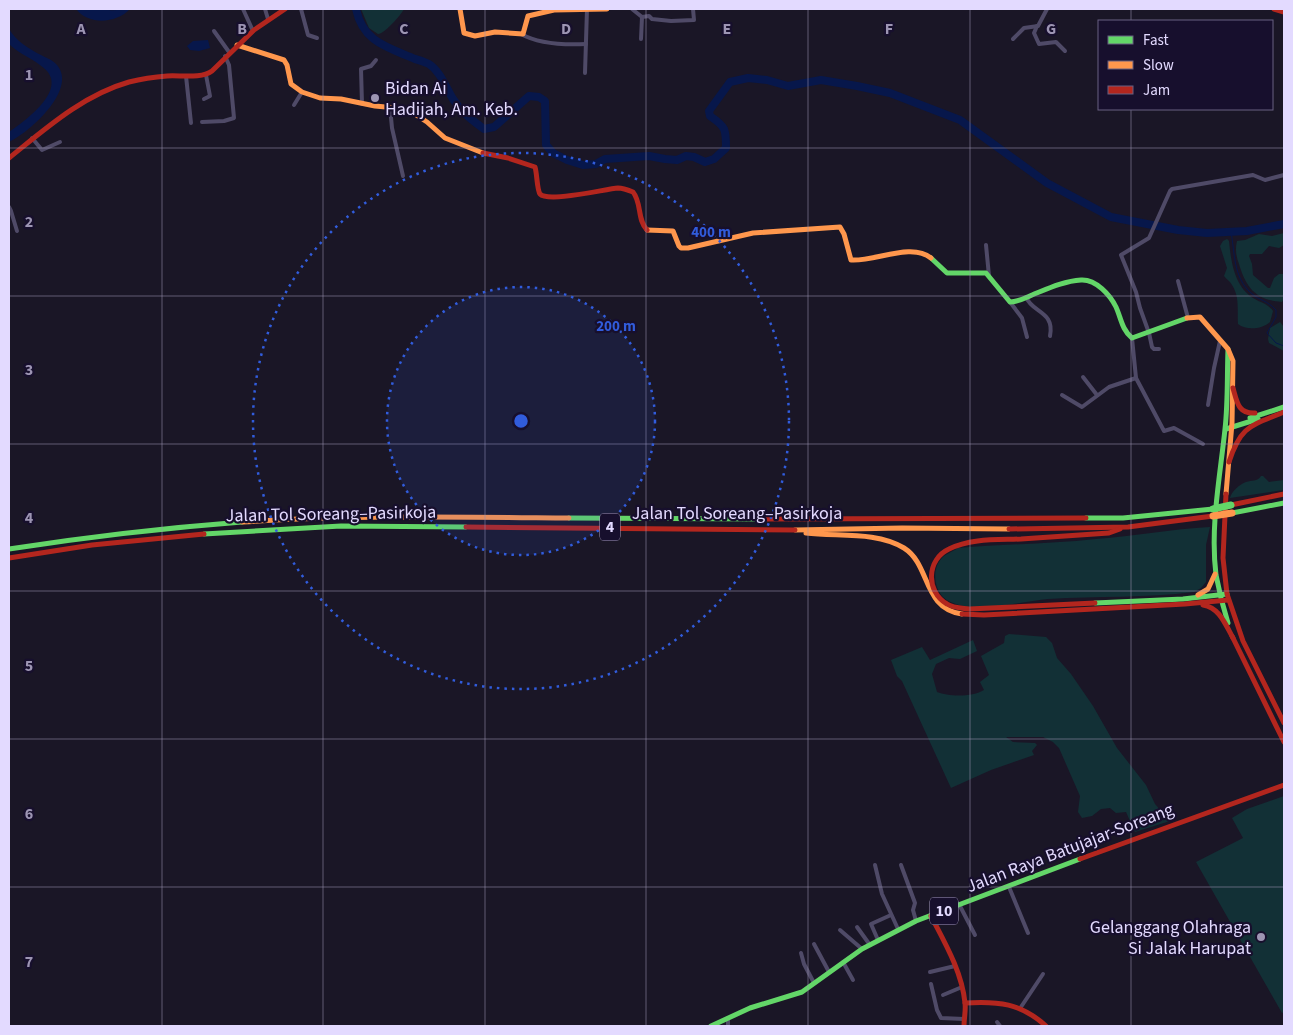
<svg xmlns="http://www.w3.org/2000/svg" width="1293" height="1035" font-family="'Source Sans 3',sans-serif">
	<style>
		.green { fill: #123036 }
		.water { fill: #07174b }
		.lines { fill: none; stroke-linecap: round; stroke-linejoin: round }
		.stream { stroke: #07174b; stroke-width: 1 }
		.river { stroke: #07174b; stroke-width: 8 }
		.street { stroke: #4f4a67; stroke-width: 4 }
		.fast { stroke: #63d668; stroke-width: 5 }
		.slow { stroke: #ff974d; stroke-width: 5 }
		.jam { stroke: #b3261e; stroke-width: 5 }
		.fast-bridge { stroke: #63d668; stroke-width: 7 }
		.slow-bridge { stroke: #ff974d; stroke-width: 7 }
		.grid { fill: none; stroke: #9d95b3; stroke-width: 1; stroke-opacity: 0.55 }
		.ring { fill: none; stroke: #315cdc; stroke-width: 2.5; stroke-dasharray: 2.5 5 }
		.poi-dot { fill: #9d95b3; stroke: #170f2d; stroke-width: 2 }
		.labels { text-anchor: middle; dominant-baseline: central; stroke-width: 4.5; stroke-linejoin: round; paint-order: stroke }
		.shield { fill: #170f2d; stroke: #a69dc0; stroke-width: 1 }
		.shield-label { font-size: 16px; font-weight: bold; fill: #e3daff }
		.poi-label { font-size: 18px; fill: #e3daff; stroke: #170f2d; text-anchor: start }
		.street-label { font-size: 18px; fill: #e3daff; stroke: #170f2d }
		.grid-label { font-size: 16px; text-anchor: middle; font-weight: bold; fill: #9d95b3; stroke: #170f2d; stroke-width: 4.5; stroke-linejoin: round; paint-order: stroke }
		.centre { fill: #315cdc; stroke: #170f2d; stroke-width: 2.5 }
		.ring-label { font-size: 15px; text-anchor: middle; font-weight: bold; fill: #315cdc; stroke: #170f2d; stroke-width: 4.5; stroke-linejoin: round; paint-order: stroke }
	</style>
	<rect width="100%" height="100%" fill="#1a1626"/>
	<g class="green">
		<path d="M361 9H404C401 15 384 34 378 34L369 28Z"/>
		<path d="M1284 233V245L1279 248 1269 246 1262 254H1250L1249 256 1252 264 1253 275 1268 288H1270L1274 278 1279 274H1283L1284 276V299L1282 302C1256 300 1246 288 1239 264 1236 256 1235 249 1237 241L1245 240 1259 234 1272 236Z"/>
		<path d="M1227 239 1229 241C1231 261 1234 286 1253 298 1261 303 1267 303 1273 311L1270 322C1262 329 1247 331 1238 324 1237 311 1240 297 1232 285 1230 281 1227 280 1224 276L1227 268 1220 246 1223 241Z"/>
		<polygon points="1280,322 1284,327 1284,351 1269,343 1268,339 1270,328"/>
		<path d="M1261 476H1263L1269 482 1284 480V490L1230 498C1231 492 1240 484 1246 482 1252 480 1257 482 1261 476Z"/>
		<path d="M1210 527 1206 545V582L1201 588 1194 592C1146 598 1097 596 1048 599 1025 601 986 611 964 606 958 605 948 602 943 597 933 586 932 566 944 556 948 553 954 551 958 548 1004 544 1050 544 1096 539 1134 536 1172 529 1210 527Z"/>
		<path d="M1009 634 1046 637 1052 643 1057 658 1071 674 1093 706 1117 748 1146 785 1155 804 1170 821 1135 832 1126 812 1116 813 1110 808 1101 809 1092 816 1082 818 1078 812 1080 796 1059 748 1053 742 1043 737H1006L1013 742 1035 743 1037 745 1032 751 1034 755 991 770 951 788 902 681 897 676 891 660 922 647 930 660 973 640 977 651 960 659 949 658 936 664 932 674 937 692C949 697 973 697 984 690L980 682 989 675 981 656 1004 643 1005 636Z"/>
		<polygon points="1284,796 1284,1012 1282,1013 1196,862 1243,838 1232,818 1247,809"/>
	</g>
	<g class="water">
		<path d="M76 9C87 9 98 9 109 10 114 11 124 9 130 9 117 23 89 26 76 9Z"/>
		<path d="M9 29C16 41 29 49 41 55 46 58 51 59 55 63 81 87 29 133 9 142V132C25 121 68 90 45 69 34 59 19 54 9 44Z"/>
		<polygon points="208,40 210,48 199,51 190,50 187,46 193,41"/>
	</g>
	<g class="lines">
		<path class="stream" d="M1231 232C1235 253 1233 277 1251 293 1260 301 1267 300 1276 310V317L1267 333 1276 343 1284 346"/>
		<path class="river" d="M356 9C363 42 387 47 415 59 419 60 425 62 429 64 441 72 446 88 453 99 461 112 472 120 484 129L494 127 529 96 539 97 545 101 546 145 553 153 567 160 583 165 596 164 605 159 649 156 665 159 677 160 686 156 694 157 705 162 714 159 726 148C726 129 726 127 710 116L709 111 730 82 748 78 767 80 788 86 821 80 857 86 890 93 960 120 1047 183 1111 217 1178 230 1207 233 1247 231 1284 224"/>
		<g class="street">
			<polyline points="243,9 253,31"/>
			<polyline points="265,9 268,19"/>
			<polyline points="301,9 308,35 317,38"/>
			<polyline points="632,9 642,17 649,16 652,19 671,21 694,20 693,9"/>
			<polyline points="1037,26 1034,33 1039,44 1056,42 1065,51"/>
			<polyline points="214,31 229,52"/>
			<path d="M521 34C539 44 566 45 586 44"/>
			<polyline points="641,39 642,17"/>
			<polyline points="1013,39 1024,28 1038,26 1047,9"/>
			<polyline points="585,73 587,9"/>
			<polyline points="186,76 191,123"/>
			<polyline points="204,99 210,96 206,75"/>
			<polyline points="362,104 361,69 371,66 376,60"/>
			<polyline points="294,105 302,92"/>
			<polyline points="390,107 392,128 403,176"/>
			<polyline points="202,122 224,121 234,118 229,65 225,56"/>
			<polyline points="32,138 42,150 60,142"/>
			<polyline points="9,207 11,211 17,231"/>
			<polyline points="986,245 989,276"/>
			<polyline points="1178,281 1188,318"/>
			<path d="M1026 297C1032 313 1055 311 1050 336"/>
			<polyline points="1010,302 1022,318 1027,337"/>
			<polyline points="1132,338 1136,378 1164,431 1174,428 1203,444"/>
			<polyline points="1159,349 1154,349 1152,347 1149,333 1140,308 1136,292 1121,255 1149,238 1170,191 1172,189 1253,175 1265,180 1284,175"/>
			<polyline points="1083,377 1097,395"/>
			<polyline points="1062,395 1082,407 1109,387 1136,378"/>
			<polyline points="1208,405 1214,368 1220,341"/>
			<polyline points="875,865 882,894 898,929"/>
			<polyline points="901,865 915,903 913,910 916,921"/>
			<polyline points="1009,887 1028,933"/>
			<polyline points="960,906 975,935"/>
			<polyline points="857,927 870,945"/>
			<polyline points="840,930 862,949"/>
			<polyline points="878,940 871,924 891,915"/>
			<polyline points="814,944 829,972"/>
			<polyline points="801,953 804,964 814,983"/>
			<polyline points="843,962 853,980"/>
			<polyline points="930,972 955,966"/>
			<polyline points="931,984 937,1010 941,1018 964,1019"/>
			<polyline points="943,995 962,987"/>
			<polyline points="1021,1007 1043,974"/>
			<polyline points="997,1022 1000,1026"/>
			<polyline points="728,1026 728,1018"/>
		</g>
		<g class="fast">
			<path d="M931 258 947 273H986L1010 302C1018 302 1025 298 1032 295 1047 289 1064 281 1081 280 1096 279 1110 295 1116 307 1121 318 1122 330 1132 338L1187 318"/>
			<path d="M1228 349C1227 376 1228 403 1225 429 1220 477 1210 527 1216 575 1219 591 1223 607 1228 623"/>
			<polyline points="1250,418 1284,407"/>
			<polyline points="1226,429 1258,419"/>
			<polyline points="1232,513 1284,503"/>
			<polyline points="569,518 765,519"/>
			<polyline points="1086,518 1123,518 1213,509"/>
			<polyline points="204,534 341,526 466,527"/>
			<path d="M9 549C87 537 164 528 242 522"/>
			<polyline points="1095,603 1183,599 1227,594"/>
			<polyline points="711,1026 750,1008 802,992 862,949 916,921 1080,859"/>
		</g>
		<g class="slow">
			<polyline points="460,9 464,33 475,36 495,32 523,34 528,16 554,10 607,9"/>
			<polyline points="237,45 284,60 287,65 291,84 302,92 320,98 341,99 375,106 407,109 427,122 445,138 483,153"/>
			<path d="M647 230 673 231 679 246 681 248H688L753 233 840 227 844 234 851 260C875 262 911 242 931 258"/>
			<polyline points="1187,318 1200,317 1228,349 1233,361 1232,423 1226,494"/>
			<path d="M242 522C351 515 460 517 569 518"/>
			<polyline points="795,530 902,528 1009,529"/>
			<path d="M806 533C837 537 876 531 904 548 931 565 922 608 962 614"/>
			<polyline points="1198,595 1208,589 1215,574"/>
		</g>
		<g class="jam">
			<polyline points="1274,9 1284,12"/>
			<path d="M483 153 508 158 535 167C537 173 537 190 540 194 548 203 605 189 618 188 623 188 628 190 633 192 642 203 637 220 647 230"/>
			<path d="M9 158C45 129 83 95 129 82 141 79 154 77 167 76 180 75 201 79 212 71L254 30 285 9"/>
			<path d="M1233 388C1237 402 1238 414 1255 413"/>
			<path d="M1229 462C1241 425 1251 426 1284 412"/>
			<polyline points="1226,494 1223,558 1227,594 1243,641 1284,723"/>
			<polyline points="1231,505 1284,494"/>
			<polyline points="765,519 1086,518"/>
			<polyline points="466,527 795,530"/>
			<polyline points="1009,529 1128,527 1213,516"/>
			<polyline points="9,558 92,545 204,534"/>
			<path d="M1095 603 969 609C962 608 953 608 947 604 925 591 927 559 949 549 971 538 998 540 1021 539 1050 537 1080 535 1109 533L1120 529"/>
			<path d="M1203 605C1220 608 1225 624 1233 638"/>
			<polyline points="962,614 984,615 1185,604 1228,600"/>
			<polyline points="1232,636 1284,742"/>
			<polyline points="1080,859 1284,785"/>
			<path d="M931 916C945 943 962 972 965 1003 966 1010 964 1018 964 1026"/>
			<path d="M965 1003C998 1001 1021 1003 1046 1026"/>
		</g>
		<polyline class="fast-bridge" points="1213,509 1231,505"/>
		<polyline class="slow-bridge" points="1213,516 1232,513"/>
	</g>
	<path class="grid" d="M162 9V1026M323 9V1026M485 9V1026M646 9V1026M808 9V1026M970 9V1026M1131 9V21M1131 109V1026M9 148H1284M9 296H1284M9 444H1284M9 591H1284M9 739H1284M9 887H1284"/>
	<circle cx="521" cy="421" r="134" fill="#315cdc" fill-opacity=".12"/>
	<g class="ring">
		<circle cx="521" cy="421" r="134"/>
		<circle cx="521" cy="421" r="268"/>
	</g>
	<g class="poi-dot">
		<circle cx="375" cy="98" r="5"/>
		<circle cx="1261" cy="937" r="5"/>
	</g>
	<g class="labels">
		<g class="shield">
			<rect x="600" y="513.5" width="20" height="27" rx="4"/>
			<rect x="930" y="897.5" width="28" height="27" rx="4"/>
		</g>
		<g class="shield-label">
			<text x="610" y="527">4</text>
			<text x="944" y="911">10</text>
		</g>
		<g class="poi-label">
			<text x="385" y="88">Bidan Ai<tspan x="385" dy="21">Hadijah, Am. Keb.</tspan></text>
			<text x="1251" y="927" text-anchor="end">Gelanggang Olahraga<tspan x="1251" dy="21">Si Jalak Harupat</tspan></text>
		</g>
		<g class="street-label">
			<text x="737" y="513">Jalan Tol Soreang–Pasirkoja</text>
			<text transform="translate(331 514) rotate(-1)">Jalan Tol Soreang–Pasirkoja</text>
			<text transform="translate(1070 848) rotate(-21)">Jalan Raya Batujajar-Soreang</text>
		</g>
	</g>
	<g class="grid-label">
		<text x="81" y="34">A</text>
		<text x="242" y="34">B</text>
		<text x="404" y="34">C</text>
		<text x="566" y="34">D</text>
		<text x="727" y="34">E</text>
		<text x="889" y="34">F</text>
		<text x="1051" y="34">G</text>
		<text x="29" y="80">1</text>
		<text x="29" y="227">2</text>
		<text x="29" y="375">3</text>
		<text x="29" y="523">4</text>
		<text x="29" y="671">5</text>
		<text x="29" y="819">6</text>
		<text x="29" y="967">7</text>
	</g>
	<circle cx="521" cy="421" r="8" class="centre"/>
	<g class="ring-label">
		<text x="711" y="237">400 m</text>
		<text x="616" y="331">200 m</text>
	</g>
	<rect width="1293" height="1035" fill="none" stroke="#e3daff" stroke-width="20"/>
	<rect x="1098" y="20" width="175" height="90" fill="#170f2d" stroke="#696081"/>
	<rect x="1108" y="36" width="25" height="8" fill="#63d668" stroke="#696081"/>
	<text x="1143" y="45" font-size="15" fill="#e3daff">Fast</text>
	<rect x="1108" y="61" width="25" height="8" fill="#ff974d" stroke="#696081"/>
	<text x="1143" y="70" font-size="15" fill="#e3daff">Slow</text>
	<rect x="1108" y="86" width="25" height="8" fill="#b3261e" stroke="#696081"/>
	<text x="1143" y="95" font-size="15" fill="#e3daff">Jam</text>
</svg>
